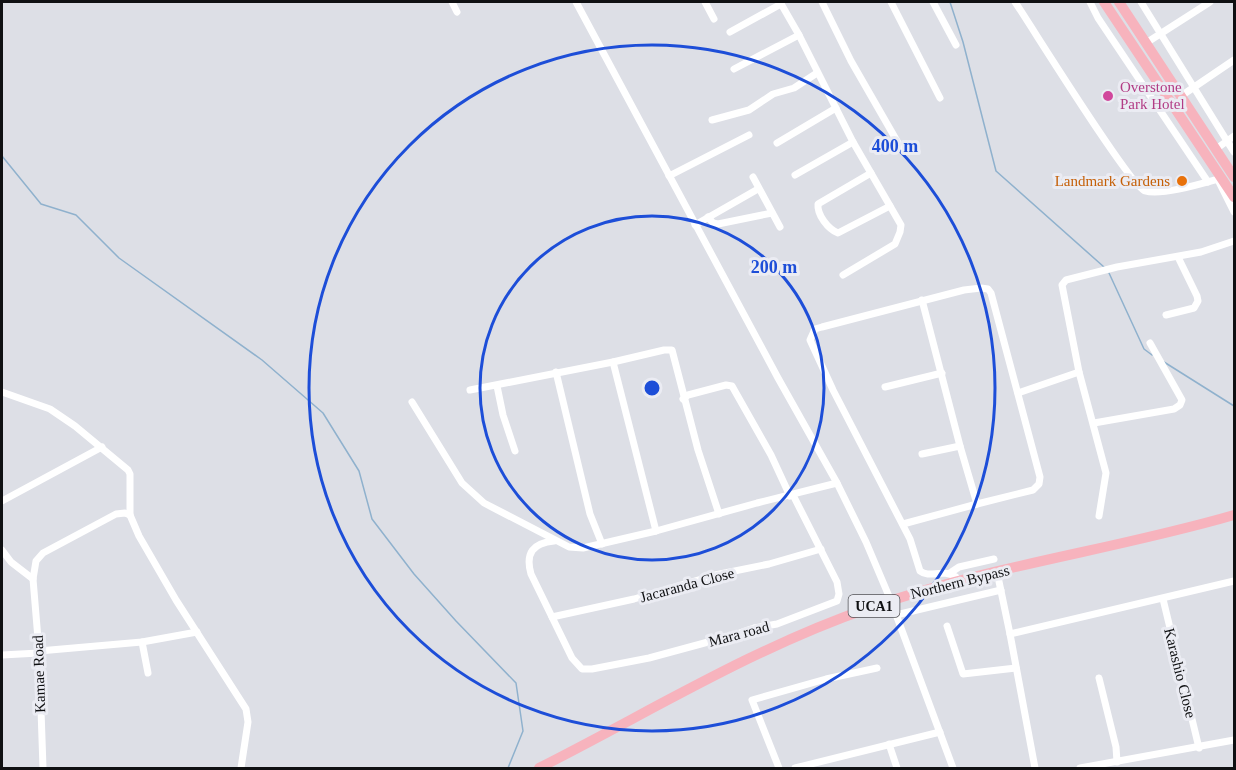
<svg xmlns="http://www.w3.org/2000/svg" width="1236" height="770" font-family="'Times New Roman',serif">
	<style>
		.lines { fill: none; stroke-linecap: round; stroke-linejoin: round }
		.stream { stroke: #8fb1cd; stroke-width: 1.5 }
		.street { stroke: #fff; stroke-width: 7 }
		.primary { stroke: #f7b3bd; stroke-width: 10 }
		.ring { fill: none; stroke: #1d4ed8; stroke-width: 3 }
		.hotel-dot { fill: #d1479c; stroke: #ebecf3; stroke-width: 2 }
		.food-dot { fill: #e8710a; stroke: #ebecf3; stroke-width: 2 }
		.labels { text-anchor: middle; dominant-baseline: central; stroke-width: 6; stroke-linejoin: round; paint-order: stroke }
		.shield { fill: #ebecf3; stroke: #515256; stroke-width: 1.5 }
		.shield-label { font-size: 14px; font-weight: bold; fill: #0f1012 }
		.hotel-label { font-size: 15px; fill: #b23c85; stroke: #ebecf3; text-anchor: start }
		.food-label { font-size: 15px; fill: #c56008; stroke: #ebecf3; text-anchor: end }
		.street-label { font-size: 15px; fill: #0f1012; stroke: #ebecf3 }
		.centre { fill: #1d4ed8; stroke: #ebecf3; stroke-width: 3 }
		.ring-label { font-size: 18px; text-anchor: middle; font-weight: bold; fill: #1d4ed8; stroke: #ebecf3; stroke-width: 6; stroke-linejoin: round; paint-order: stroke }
	</style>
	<rect width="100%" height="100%" fill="#dddfe6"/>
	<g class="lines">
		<g class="stream">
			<polyline points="950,2 963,42 996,171 1104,267"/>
			<polyline points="2,156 41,204 76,215 119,258 262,360 323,413 359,471 372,519 414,574 456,621 516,683 523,731 508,768"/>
			<polyline points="1109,273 1144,349 1152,355"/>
			<polyline points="1164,362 1234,406"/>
		</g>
		<g class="street">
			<polyline points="452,2 457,12"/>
			<polyline points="576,2 778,378 837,483 866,542 891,601 953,768"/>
			<polyline points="705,2 714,19"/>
			<polyline points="780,2 799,35 853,142 901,225 900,232 895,244 843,275"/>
			<polyline points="822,2 851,61 901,148"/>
			<polyline points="891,2 940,98"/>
			<polyline points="933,2 956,45"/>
			<path d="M1015 2C1032 27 1130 186 1145 191 1162 196 1204 183 1222 178"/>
			<polyline points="1090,2 1098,18 1208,182"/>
			<polyline points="1141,2 1227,141 1216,149"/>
			<polyline points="730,32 781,4"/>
			<polyline points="1146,43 1210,2"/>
			<polyline points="734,69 799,35"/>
			<polyline points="1181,96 1234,60"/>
			<polyline points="712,120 749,110 773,94 794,88 817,73"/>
			<polyline points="1234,136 1227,141 1234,152"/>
			<polyline points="777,143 836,108"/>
			<path d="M871 173 818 204C817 215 828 229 838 233L890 206"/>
			<polyline points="795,175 853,142"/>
			<polyline points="669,176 749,135"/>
			<polyline points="753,177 780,227"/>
			<polyline points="1219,182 1234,212"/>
			<polyline points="708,217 713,223 718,224 772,213"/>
			<polyline points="695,225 758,189"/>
			<polyline points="922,300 960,446"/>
			<polyline points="1166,315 1194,308 1198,301 1197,296 1178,257"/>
			<polyline points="613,362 656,531"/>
			<polyline points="556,372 590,514 602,544"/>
			<polyline points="1079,372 1106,473 1099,516"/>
			<polyline points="497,386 503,415 515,451"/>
			<polyline points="885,387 942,373"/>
			<polyline points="470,390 613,362 664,350 672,350 698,450 719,514"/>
			<polyline points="2,392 50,409 75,426 128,470 130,474 130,515 139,536 176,600 246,709 248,722 241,768"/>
			<polyline points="1018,393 1079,372 1062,285 1066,280 1117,267 1201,252 1234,241"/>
			<polyline points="683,399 688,395 726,385 732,386 771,455 790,496"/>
			<polyline points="412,402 462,483 484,503 569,547 583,548 656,531 757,503 837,483"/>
			<polyline points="1094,423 1174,409 1180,405 1182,400 1150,343"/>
			<path d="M922 454 960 446 977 504 1033 490 1039 484 1040 477 991 293 988 289 981 288 964 290 822 327 815 329 810 340 833 390 910 539 920 571C930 579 942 568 956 577L957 581"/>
			<polyline points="2,501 102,447"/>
			<polyline points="903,524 977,504"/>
			<path d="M554 541C533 543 525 553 531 574L572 658 582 669H592L649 658 734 635 754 628 777 624 837 601 839 594 837 582 793 495"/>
			<polyline points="2,550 11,562 33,579"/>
			<polyline points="997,572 1010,634 1234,581"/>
			<polyline points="950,573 959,567 994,559"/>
			<polyline points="1163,599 1199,748"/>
			<polyline points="896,615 1001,590"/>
			<polyline points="552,617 634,599 715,575 769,564 821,549"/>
			<polyline points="947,626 963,674 1016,668"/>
			<polyline points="1010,634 1035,768"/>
			<polyline points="142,642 148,673"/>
			<polyline points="39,651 142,642 197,632"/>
			<polyline points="2,655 39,653"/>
			<polyline points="1099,678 1116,747 1117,762"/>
			<polyline points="889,744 897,768"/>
			<polyline points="43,768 39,651 33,579 36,561 43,553 116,514 125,513 130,515"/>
			<polyline points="779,768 752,700 826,679 877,668"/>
			<polyline points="795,768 940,732"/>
			<polyline points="1080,768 1234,740"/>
		</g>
		<g class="primary">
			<polyline points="1104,2 1234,197"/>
			<polyline points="1119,2 1234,177"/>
			<path d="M539 768C648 713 753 648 869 608 988 566 1114 550 1234 515"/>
		</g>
	</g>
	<g class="ring">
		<circle cx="652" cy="388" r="172"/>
		<circle cx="652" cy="388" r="343"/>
	</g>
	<circle class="hotel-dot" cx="1108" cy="96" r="6"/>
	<circle class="food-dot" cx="1182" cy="181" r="6"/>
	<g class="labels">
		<rect class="shield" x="848.5" y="595" width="51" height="22" rx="4.5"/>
		<g class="shield-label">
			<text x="874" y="606">UCA1</text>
		</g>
		<g class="hotel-label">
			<text x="1120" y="87">Overstone<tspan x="1120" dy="17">Park Hotel</tspan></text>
		</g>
		<g class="food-label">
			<text x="1170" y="181">Landmark Gardens</text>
		</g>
		<g class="street-label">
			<text transform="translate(960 582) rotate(-14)">Northern Bypass</text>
			<text transform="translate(687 585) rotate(-15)">Jacaranda Close</text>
			<text transform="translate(739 634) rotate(-15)">Mara road</text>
			<text transform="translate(1180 673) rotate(76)">Karashio Close</text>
			<text transform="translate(39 674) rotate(-92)">Kamae Road</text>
		</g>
	</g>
	<circle cx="652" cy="388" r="9" class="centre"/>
	<g class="ring-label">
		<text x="895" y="152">400 m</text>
		<text x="774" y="273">200 m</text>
	</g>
	<rect width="1236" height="770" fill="none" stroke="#0f1012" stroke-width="6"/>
</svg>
